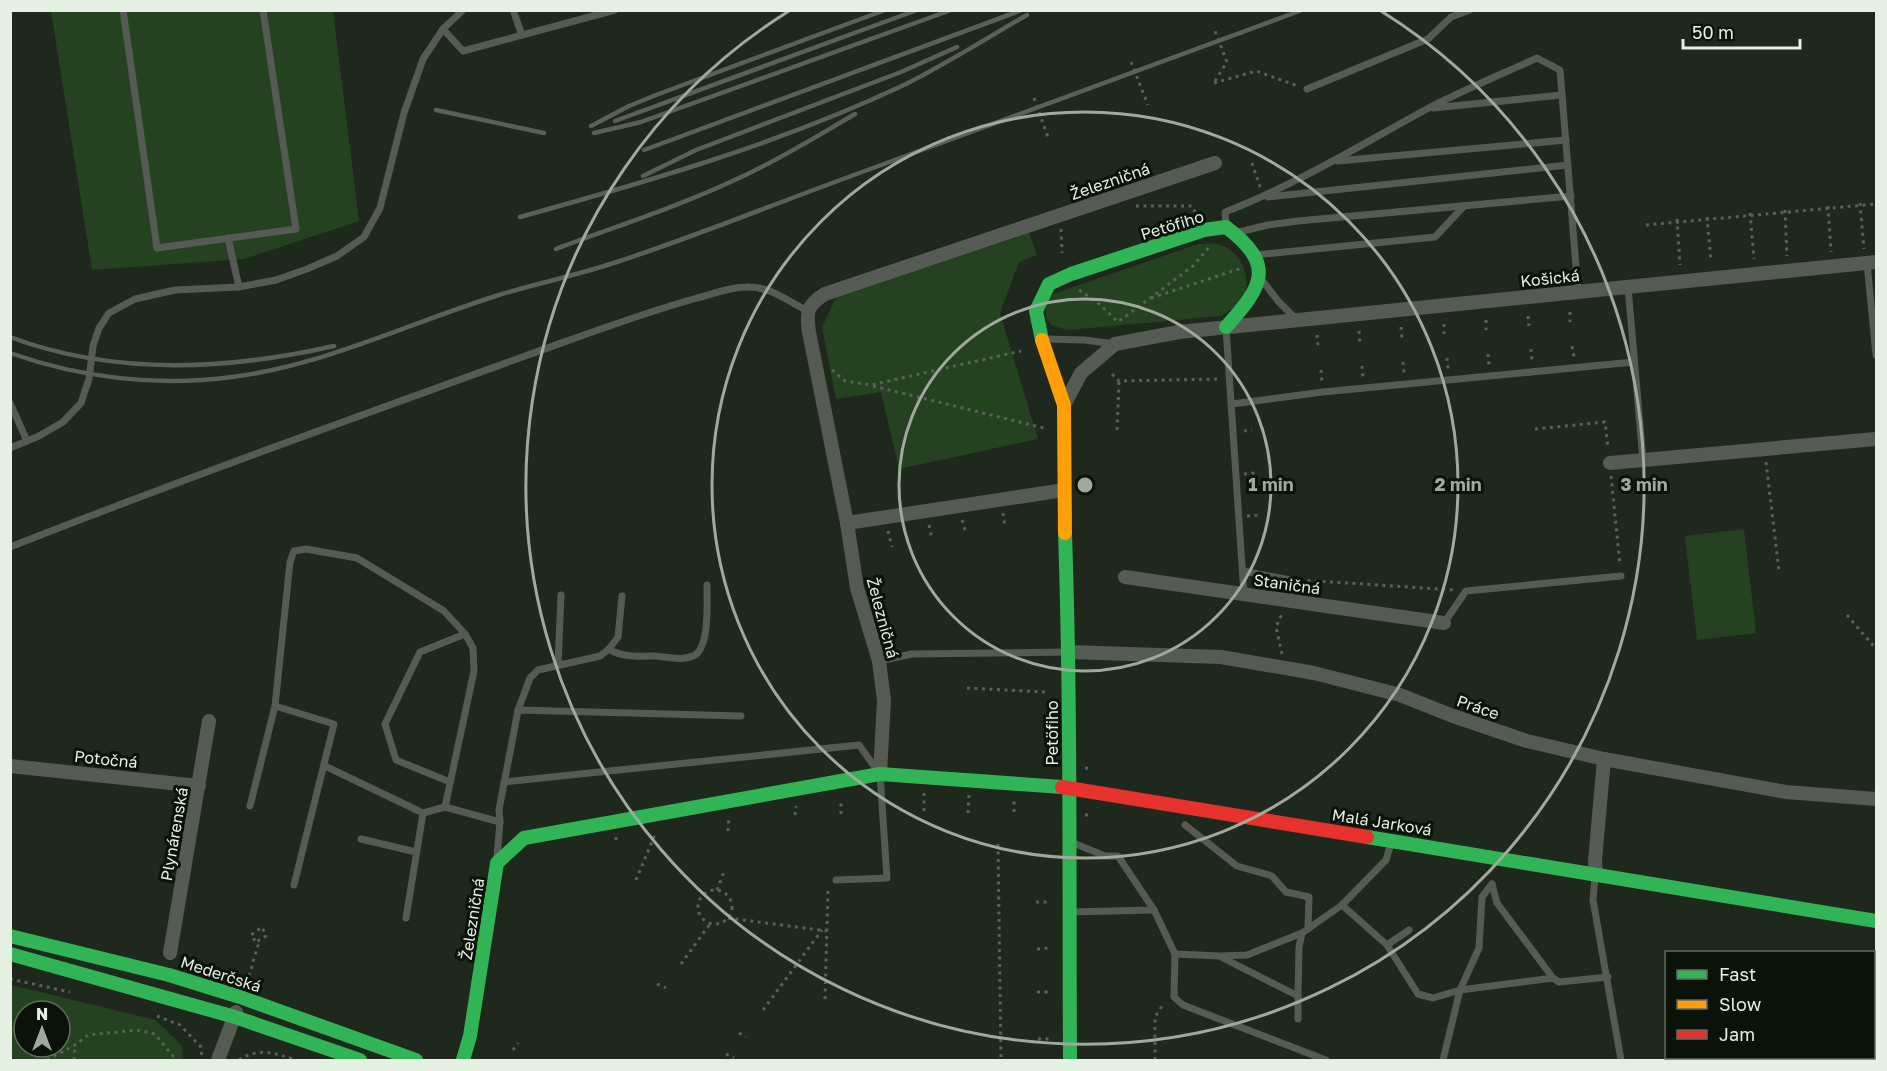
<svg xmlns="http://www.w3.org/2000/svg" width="1887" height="1071" font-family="'Golos Text',sans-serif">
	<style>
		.green { fill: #24421f; fill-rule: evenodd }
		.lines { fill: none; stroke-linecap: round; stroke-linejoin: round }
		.path { stroke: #5a5f59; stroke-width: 3; stroke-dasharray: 3 4.5; stroke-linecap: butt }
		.lane { stroke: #565a55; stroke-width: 7 }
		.street { stroke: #565a55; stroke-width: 14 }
		.fast { stroke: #30b455; stroke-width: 14 }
		.slow { stroke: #ff9f0a; stroke-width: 14 }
		.jam { stroke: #e5322d; stroke-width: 14 }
		.rail { stroke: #5a5f58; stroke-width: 4.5 }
		.ring { fill: none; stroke: #9faa9d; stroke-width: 3 }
		.labels { text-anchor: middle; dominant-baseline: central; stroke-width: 6; stroke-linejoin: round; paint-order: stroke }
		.street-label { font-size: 16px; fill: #e4f0e2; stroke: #0a1209 }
		.centre { fill: #9faa9d; stroke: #0a1209; stroke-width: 3 }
		.ring-label { font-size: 18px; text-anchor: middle; font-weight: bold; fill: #9faa9d; stroke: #0a1209; stroke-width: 6; stroke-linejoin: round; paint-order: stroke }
	</style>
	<rect width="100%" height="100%" fill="#1e281c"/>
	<g class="green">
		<polygon points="51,11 333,11 359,221 244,259 92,270"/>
		<polygon points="1029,233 1037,255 1019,262 1000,313 1038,439 899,469 881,392 836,399 822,327 836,298"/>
		<path d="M1198 244C1204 244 1212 243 1218 244 1238 250 1251 272 1245 293 1241 304 1230 310 1221 316L1068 330 1053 326 1046 319V304L1053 294Z"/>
		<polygon points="1744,529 1756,633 1697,640 1685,536"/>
		<path d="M11 985 156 1020 182 1046 183 1060H11ZM24 1011H60V1047H24Z"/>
	</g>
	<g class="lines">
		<g class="path">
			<polyline points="1131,62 1148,105"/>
			<polyline points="1215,81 1227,62 1215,31"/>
			<polyline points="1214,83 1256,71 1298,86"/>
			<polyline points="1034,98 1049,140"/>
			<polyline points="1252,163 1260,187"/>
			<polyline points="1860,203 1864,249"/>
			<polyline points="1136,206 1192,206 1195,212"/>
			<polyline points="1828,206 1831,252"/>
			<polyline points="1785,210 1787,256"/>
			<polyline points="1750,213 1754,259"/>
			<polyline points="1707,217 1711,262"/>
			<polyline points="1677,219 1680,265"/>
			<polyline points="1646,225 1876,204"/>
			<polyline points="1061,229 1062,253"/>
			<polyline points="1079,290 1097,302 1118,322 1193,266 1210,246"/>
			<polyline points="1151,298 1242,268"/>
			<polyline points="1570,312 1570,322"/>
			<polyline points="1528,316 1529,326"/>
			<polyline points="1486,320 1486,330"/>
			<polyline points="1444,324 1444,334"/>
			<polyline points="1401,327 1402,339"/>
			<polyline points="1359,331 1360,343"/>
			<polyline points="1317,335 1318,346"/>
			<polyline points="1572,346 1574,357"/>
			<polyline points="1531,349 1532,361"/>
			<polyline points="1488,354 1489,365"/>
			<polyline points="1447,358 1448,369"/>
			<polyline points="1403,362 1404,373"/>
			<polyline points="1362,366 1363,378"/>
			<polyline points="832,370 845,381 871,385 1021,351"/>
			<polyline points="1321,370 1322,382"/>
			<polyline points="1112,374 1119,381 1218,379"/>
			<polyline points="873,386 1044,428"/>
			<polyline points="1535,429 1605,422 1608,448"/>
			<polyline points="1117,430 1119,381"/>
			<polyline points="1244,431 1252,430"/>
			<polyline points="1766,462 1779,571"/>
			<polyline points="1244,474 1255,473"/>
			<polyline points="1611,476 1620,565"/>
			<polyline points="1003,513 1005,526"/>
			<polyline points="1247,516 1259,515"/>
			<polyline points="962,520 966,533"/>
			<polyline points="929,525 932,539"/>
			<polyline points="888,531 892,547"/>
			<polyline points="1300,580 1455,590"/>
			<polyline points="1847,615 1876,649"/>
			<polyline points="1282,654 1276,627 1283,612"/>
			<polyline points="967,688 1045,692"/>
			<polyline points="1085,768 1092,769"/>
			<polyline points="924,793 924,813"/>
			<polyline points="1014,812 1014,799"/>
			<polyline points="968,813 969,795"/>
			<polyline points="841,814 841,799"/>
			<polyline points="795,815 796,806"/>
			<polyline points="1085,815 1092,815"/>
			<polyline points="728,831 729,816"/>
			<polyline points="616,837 616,844"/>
			<polyline points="998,844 1001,1060"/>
			<polyline points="636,880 656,832"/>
			<circle cx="715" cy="907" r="17"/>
			<polyline points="717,890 725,869"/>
			<polyline points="1036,902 1048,902"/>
			<polyline points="728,918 827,931"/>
			<polyline points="1037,949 1049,948"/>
			<polyline points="681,964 710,924"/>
			<polyline points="249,976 258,945 251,935 262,927 266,936 256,942"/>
			<polyline points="10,979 70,992"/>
			<polyline points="657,984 666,988"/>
			<polyline points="1037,992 1049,992"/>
			<polyline points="825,999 828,888"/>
			<polyline points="763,1010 822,930"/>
			<polyline points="157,1016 180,1025 201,1047 202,1060"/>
			<polyline points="739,1033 746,1037"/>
			<polyline points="1038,1039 1050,1039"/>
			<polyline points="513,1050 518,1043"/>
			<polyline points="726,1054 734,1058"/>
			<polyline points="47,1060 75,1045 88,1035 137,1030 155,1034 176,1060"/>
			<polyline points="74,1060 75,1045"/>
			<path d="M239 1060C260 1047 274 1053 296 1060"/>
			<polyline points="1155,1060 1155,1017 1164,1003"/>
		</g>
		<g class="lane">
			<polyline points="123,10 157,248 296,229 263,10"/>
			<polyline points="513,10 522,35"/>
			<polyline points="443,29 463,51 615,10"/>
			<polyline points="1307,89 1428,39 1451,17 1470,10"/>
			<polyline points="1433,108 1562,95"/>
			<polyline points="1338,161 1566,140"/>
			<polyline points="1268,197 1568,165"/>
			<path d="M1226 225 1225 212C1295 185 1359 146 1425 110 1461 91 1500 75 1537 58L1560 70 1578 291"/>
			<polyline points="1239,232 1268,225 1298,221 1571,196"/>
			<polyline points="228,238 239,287"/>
			<polyline points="1255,255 1435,237 1464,206"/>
			<polyline points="1867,263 1876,355"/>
			<polyline points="1262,280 1278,301 1296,319"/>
			<polyline points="1628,287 1643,460"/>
			<polyline points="1226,328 1244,595"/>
			<polyline points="1045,339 1084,340 1115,344"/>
			<polyline points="10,403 27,441"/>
			<polyline points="1232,404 1323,392 1634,362"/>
			<polyline points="10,448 39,436 63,422 81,403 89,379 93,346 99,328 109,313 135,299 175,290 239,287 276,280 307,269 337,256 364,237 380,208 404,113 423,59 443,29 463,10"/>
			<path d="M10 547C181 480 353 418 525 356 582 336 639 314 697 298 713 294 730 287 746 287 770 286 787 301 808 311"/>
			<polyline points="1243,571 1290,580 1289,601"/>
			<polyline points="1444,623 1466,591 1621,576"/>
			<path d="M609 649C622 658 640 656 655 656 667 657 682 661 693 656 710 650 707 601 707 585"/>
			<polyline points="879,661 912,654 1067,652"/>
			<polyline points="558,665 561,595"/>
			<polyline points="275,706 334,724 294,885"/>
			<polyline points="518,710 530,678 538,670 600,656 609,649 618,637 622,596"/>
			<polyline points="325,766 423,813"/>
			<polyline points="450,782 396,760 385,724 420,652 465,634"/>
			<polyline points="504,782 859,745 880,774 887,878 836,880"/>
			<polyline points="250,806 275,706 290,562 294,551 306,549 357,558 444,611 465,634 473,648 474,671 445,807 500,822"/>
			<polyline points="1185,825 1237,866 1272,876 1286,892 1309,897 1308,929"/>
			<polyline points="361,839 416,852"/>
			<polyline points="1071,842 1105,856 1118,856 1154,910 1175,954 1174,997 1183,1005 1326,1060"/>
			<polyline points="497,857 500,822 499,810 518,710 741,716"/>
			<polyline points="1595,877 1593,900 1621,1060"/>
			<polyline points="1492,884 1497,903 1553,978 1559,982 1608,977"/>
			<polyline points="1342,905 1387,945 1418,994 1433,998 1460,990 1553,978"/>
			<polyline points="1070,912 1154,910"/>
			<polyline points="406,918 423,813 445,807"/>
			<polyline points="1387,945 1409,930"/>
			<polyline points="1175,954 1219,956 1298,996 1298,1019"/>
			<polyline points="1221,956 1247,955 1302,933"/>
			<polyline points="1298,996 1299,947 1302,933 1342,905 1386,860 1391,843"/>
			<polyline points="1443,1060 1460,990 1479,948 1482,897 1492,884"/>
		</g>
		<g class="street">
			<polyline points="1064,405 1081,373 1115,344 1179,332 1876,262"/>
			<polyline points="1610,463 1876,439"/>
			<polyline points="847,523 1064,490"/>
			<polyline points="1125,577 1444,623"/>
			<polyline points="1069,652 1221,657 1314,673 1400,695 1453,716 1527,741 1604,759 1786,792 1876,799"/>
			<polyline points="10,766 199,786"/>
			<path d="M880 774 884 700 879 661 857 588 847 523 809 332C806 312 807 305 825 294L1215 163"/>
			<polyline points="1596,873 1595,861 1604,759"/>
			<polyline points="170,953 209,721"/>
			<polyline points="218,1060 236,1012"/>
		</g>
		<g class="fast">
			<path d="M1042 340 1036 311 1049 284 1071 274 1204 230 1226 227C1276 265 1263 286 1226 327"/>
			<path d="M1065 533C1071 708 1069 884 1070 1060"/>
			<polyline points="1367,837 1876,921"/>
			<polyline points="10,936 169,975 240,997 416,1060"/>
			<polyline points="10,954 235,1017 360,1060"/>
			<polyline points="463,1060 470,1036 497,863 524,838 880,774 1062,787"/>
		</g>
		<polyline class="slow" points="1042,340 1064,405 1065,533"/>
		<polyline class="jam" points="1062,787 1367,837"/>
		<g class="rail">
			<polyline points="436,110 544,133"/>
			<polyline points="615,121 917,10"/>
			<polyline points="591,126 629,106 656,95 885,10"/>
			<polyline points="594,133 641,122 951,10"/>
			<polyline points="644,150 1022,10"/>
			<polyline points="643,176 696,150 901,72 957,47"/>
			<path d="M520 217C650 181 781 143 904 85 946 64 987 38 1027 15"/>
			<path d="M556 249C617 226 680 206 739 178 779 160 817 136 855 114"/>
			<path d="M10 337C114 376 228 370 334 346"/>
			<path d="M10 353C81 378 158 387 232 377 326 365 409 323 499 295 538 283 578 275 617 262 690 238 762 209 835 182 990 125 1146 68 1302 10"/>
		</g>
	</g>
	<g class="ring">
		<circle cx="1085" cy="485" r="186"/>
		<circle cx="1085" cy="485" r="373"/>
		<path d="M1381 11A559 559 0 1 1 789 11"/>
	</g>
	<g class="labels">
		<g class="street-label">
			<text transform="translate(1110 181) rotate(-19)">Železničná</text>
			<text transform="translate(1172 225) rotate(-17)">Petöfiho</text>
			<text transform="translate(1550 278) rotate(-6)">Košická</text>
			<text transform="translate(1287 584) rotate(8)">Staničná</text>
			<text transform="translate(883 618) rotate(75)">Železničná</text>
			<text transform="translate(1478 707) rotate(19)">Práce</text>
			<text transform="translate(1052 733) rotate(-90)">Petöfiho</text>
			<text transform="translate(106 759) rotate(6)">Potočná</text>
			<text transform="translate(1382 822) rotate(9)">Malá Jarková</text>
			<text transform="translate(174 834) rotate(-80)">Plynárenská</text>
			<text transform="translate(472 919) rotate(-81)">Železničná</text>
			<text transform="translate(221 974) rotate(18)">Mederčská</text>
		</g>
	</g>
	<circle cx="1085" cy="485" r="9" class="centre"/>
	<g class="ring-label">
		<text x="1271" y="491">1 min</text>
		<text x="1458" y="491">2 min</text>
		<text x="1644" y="491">3 min</text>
	</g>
	<rect width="1887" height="1071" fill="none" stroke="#e4f0e2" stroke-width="24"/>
	<rect x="1665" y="951" width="210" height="108" fill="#0a1209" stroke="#616b60" stroke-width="1.5"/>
	<rect x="1677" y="970" width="30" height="9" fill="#30b455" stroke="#616b60" stroke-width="1.5"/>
	<text x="1719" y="981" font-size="18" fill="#e4f0e2">Fast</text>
	<rect x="1677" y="1000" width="30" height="9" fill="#ff9f0a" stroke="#616b60" stroke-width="1.5"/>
	<text x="1719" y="1011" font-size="18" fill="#e4f0e2">Slow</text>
	<rect x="1677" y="1030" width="30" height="9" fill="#e5322d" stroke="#616b60" stroke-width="1.5"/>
	<text x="1719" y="1041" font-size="18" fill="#e4f0e2">Jam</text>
	<g transform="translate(42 1029)"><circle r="28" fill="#0a1209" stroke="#616b60" stroke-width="1.5"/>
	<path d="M0-4.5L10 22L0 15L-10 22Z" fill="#9faa9d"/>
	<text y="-9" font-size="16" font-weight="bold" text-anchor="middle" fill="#e4f0e2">N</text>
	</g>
	<path d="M1683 39v9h117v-9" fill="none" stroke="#e4f0e2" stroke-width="3"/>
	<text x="1692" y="39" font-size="18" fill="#e4f0e2" stroke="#0a1209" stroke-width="4.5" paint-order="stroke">50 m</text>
</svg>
